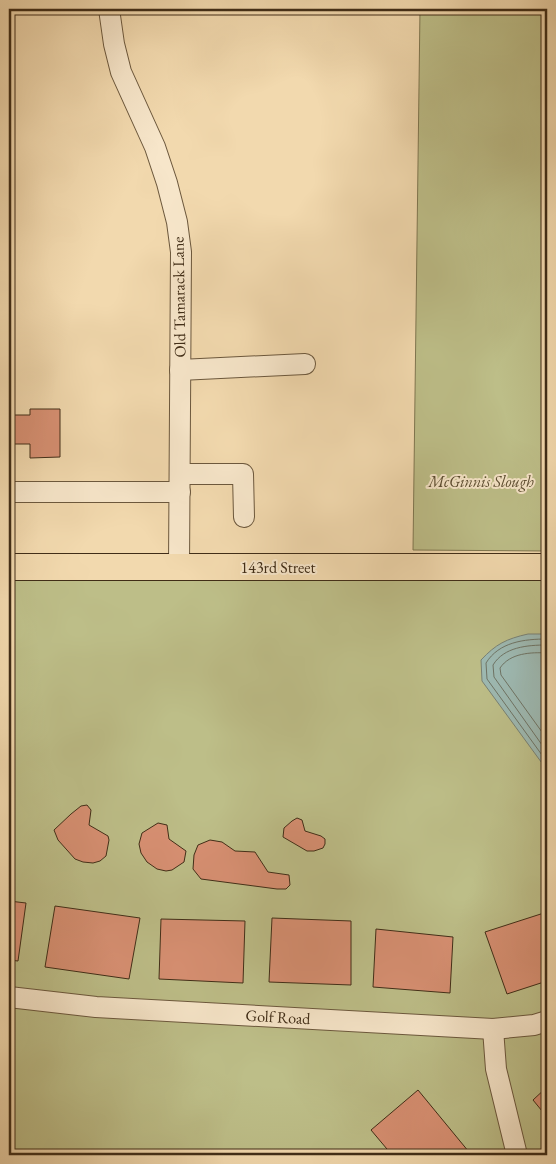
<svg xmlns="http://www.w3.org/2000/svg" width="556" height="1164" font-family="'EB Garamond',serif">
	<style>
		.green { fill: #bdbe88; stroke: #7e7650 }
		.water { fill: #9db9b2; stroke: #788174 }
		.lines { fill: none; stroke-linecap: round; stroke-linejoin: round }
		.shore { stroke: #6e7364; stroke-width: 1 }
		.building { fill: #d89073; stroke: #402d17 }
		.minor-casing { stroke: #6c583d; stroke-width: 22 }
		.major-casing { stroke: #402d17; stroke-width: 28 }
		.minor { stroke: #f7e6ca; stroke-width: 20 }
		.major { stroke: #f2d9ae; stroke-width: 26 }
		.labels { text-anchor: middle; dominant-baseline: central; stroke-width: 4; stroke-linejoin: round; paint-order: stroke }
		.street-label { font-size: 16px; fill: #402d17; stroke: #f7e6ca }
		.park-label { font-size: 16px; font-style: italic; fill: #594a2e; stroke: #f7e6ca }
	</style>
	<rect width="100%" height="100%" fill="#f2d9ae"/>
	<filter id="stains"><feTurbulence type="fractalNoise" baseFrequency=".004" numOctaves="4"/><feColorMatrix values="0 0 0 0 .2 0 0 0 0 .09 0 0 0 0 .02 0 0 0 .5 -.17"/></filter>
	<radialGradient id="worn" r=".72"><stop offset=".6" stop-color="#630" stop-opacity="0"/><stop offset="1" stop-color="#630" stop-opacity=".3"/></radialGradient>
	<g class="green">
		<polygon points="420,9 547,9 547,551 413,550"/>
		<polygon points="9,575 547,577 547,1155 9,1155"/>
	</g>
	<path class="water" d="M528 634H547V770L482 681 481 660C496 644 506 639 528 634Z"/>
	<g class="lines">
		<g class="shore">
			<path d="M547 639C524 639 499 642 486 663L487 679 547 762"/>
			<path d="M547 645C527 645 504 647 493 665L494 677 547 752"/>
			<path d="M547 653C531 652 510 653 500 668L501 675 547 739"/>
		</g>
	</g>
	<g class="building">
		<polygon points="9,407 11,407 11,415 30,415 30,409 60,409 60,457 30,458 30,444 11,444 11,452 9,452"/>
		<polygon points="87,805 91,810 89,825 108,836 109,840 106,856 100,861 93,863 83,862 75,859 58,840 54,830 71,814 81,806"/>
		<polygon points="297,818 302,820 305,831 321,836 325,839 325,844 323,848 314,851 307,851 283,837 284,828 292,821"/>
		<polygon points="158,823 167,825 169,839 186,851 184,862 172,870 166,871 157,869 147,862 141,853 139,844 142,833"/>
		<polygon points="210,840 222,842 235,851 255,852 268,872 289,875 290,885 286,889 277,889 201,879 193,869 194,855 198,845"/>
		<polygon points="9,901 26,903 18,961 9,960"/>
		<polygon points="55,906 140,918 129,979 45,967"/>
		<polygon points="547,912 547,981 507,994 485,932"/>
		<polygon points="272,918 351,921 351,985 269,982"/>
		<polygon points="161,919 245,921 243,983 159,979"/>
		<polygon points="376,929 453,937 450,993 373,987"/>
		<polygon points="547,1087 547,1117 533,1100"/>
		<polygon points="418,1090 469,1152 465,1155 392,1155 371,1130"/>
	</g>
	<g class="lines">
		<g class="minor-casing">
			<g id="minor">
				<polyline points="109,9 114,44 121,72 155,147 167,183 177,222 181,252 179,566"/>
				<polyline points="180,370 305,364"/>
				<polyline points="180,474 243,474 244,517"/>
				<polyline points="9,492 180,492"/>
				<polyline points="9,997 96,1007 493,1029 534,1025 547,1021"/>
				<polyline points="493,1029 496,1069 517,1155"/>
			</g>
		</g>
		<g class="major-casing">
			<polyline id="major" points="9,567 547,567"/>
		</g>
		<use href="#minor" class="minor"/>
		<use href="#major" class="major"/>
	</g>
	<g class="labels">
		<g class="street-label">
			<text transform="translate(179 297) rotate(-91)">Old Tamarack Lane</text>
			<text x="278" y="567">143rd Street</text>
			<text transform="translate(278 1017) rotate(3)">Golf Road</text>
		</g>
		<g class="park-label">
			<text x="481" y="481">McGinnis Slough</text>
		</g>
	</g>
	<rect width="556" height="1164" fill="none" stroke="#f2d9ae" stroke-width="30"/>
	<rect x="10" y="10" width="536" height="1144" fill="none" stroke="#402d17" stroke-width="2.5"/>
	<rect x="15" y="15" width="526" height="1134" fill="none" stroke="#402d17"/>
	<rect width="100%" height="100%" filter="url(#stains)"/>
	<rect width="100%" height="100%" fill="url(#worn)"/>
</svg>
